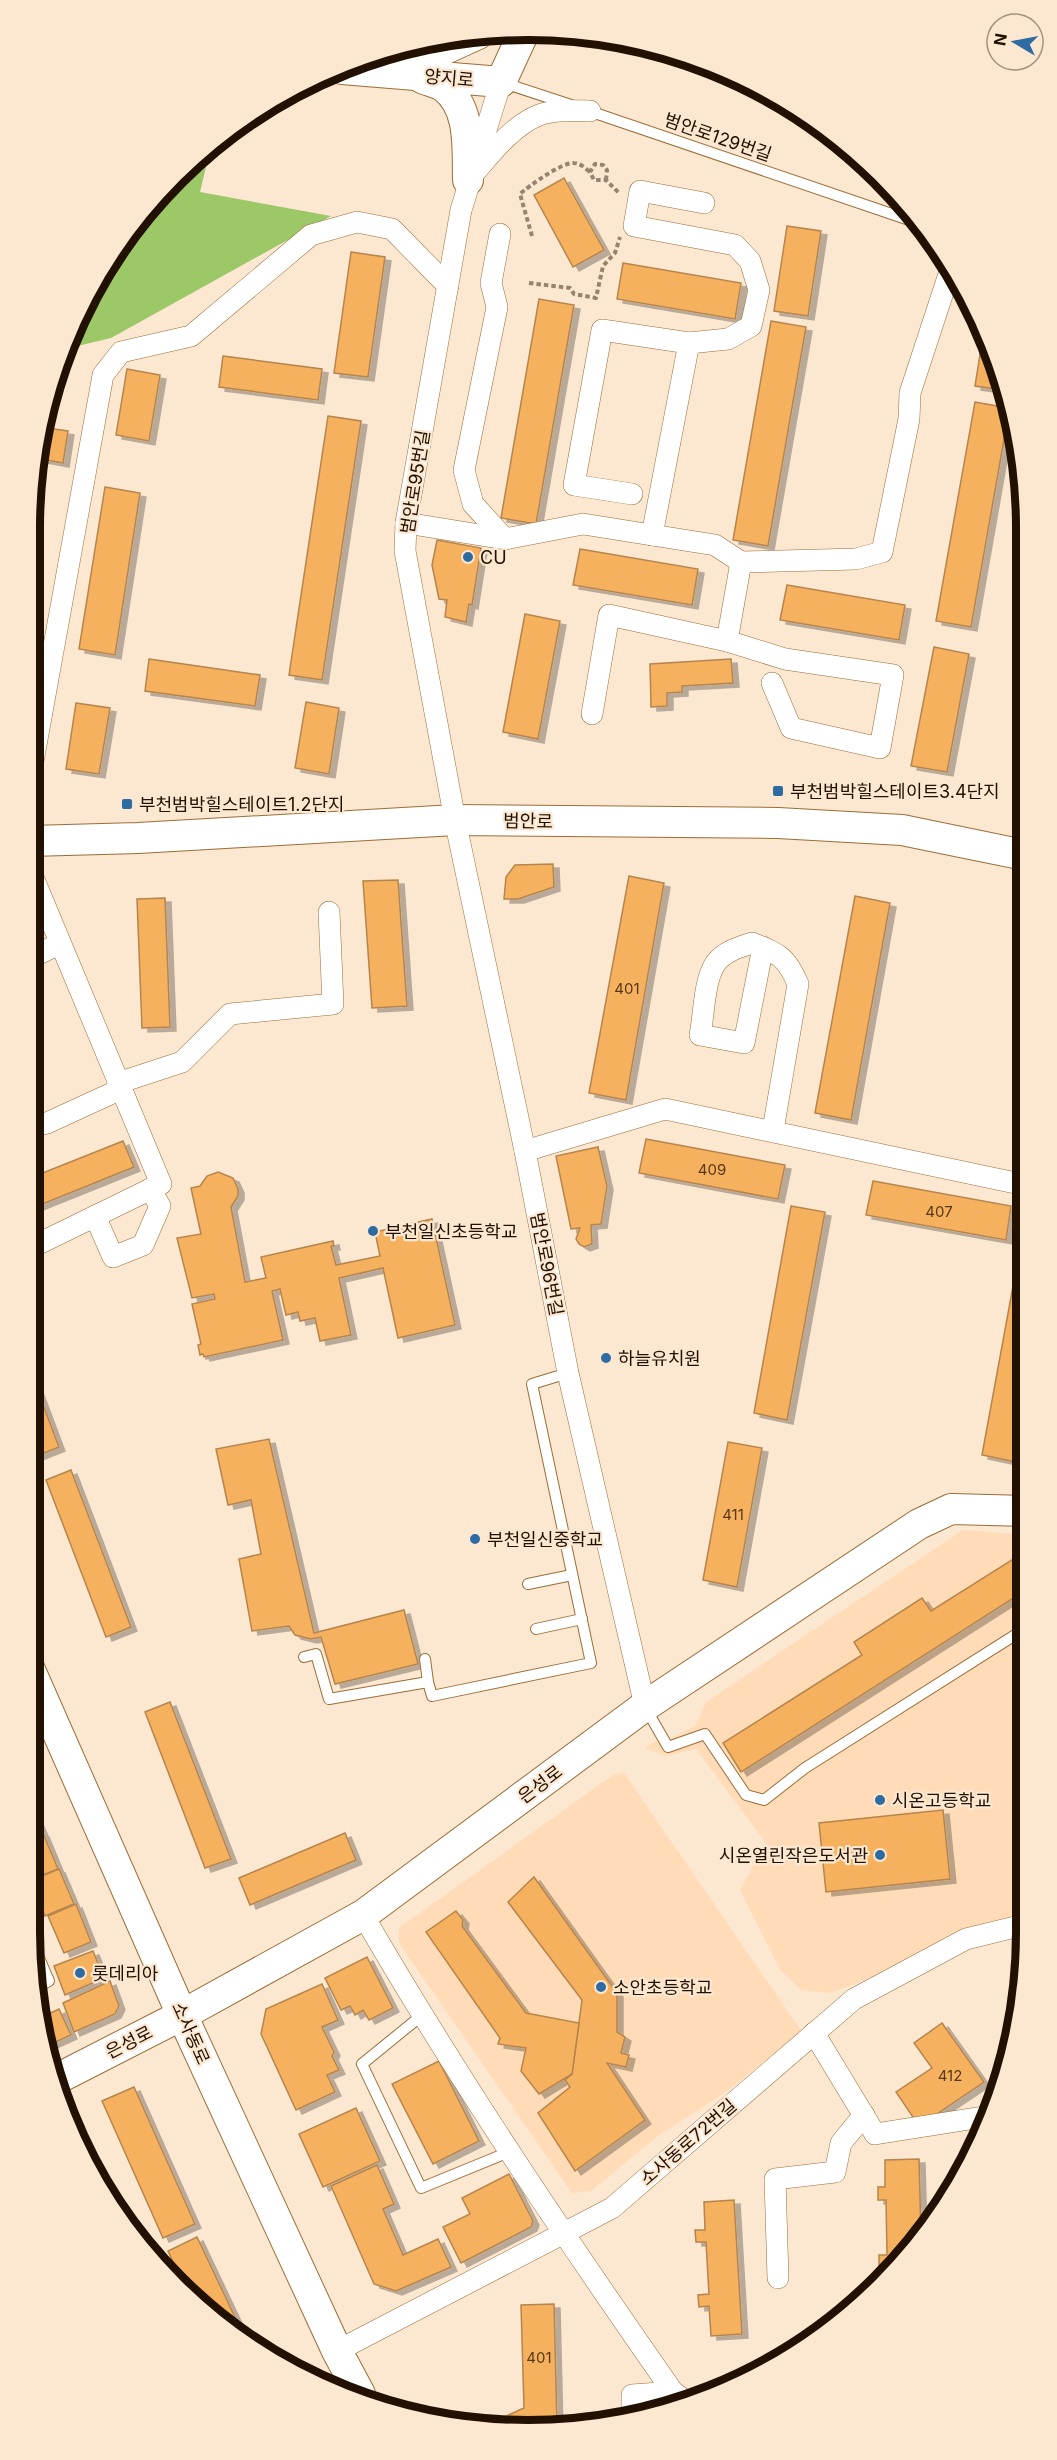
<svg xmlns="http://www.w3.org/2000/svg" width="1057" height="2460" font-family="Inter,'Noto Sans KR',sans-serif">
	<style>
		.built { fill: #ffdcb7 }
		.green { fill: #9dc868 }
		.building { fill: #f6b15f; stroke: #b5854e; stroke-width: 1.5; filter: url(#shadow) }
		.lines { fill: none; stroke-linecap: round; stroke-linejoin: round }
		.lane-casing { stroke: #9b6d35; stroke-width: 12 }
		.street-casing { stroke: #9b6d35; stroke-width: 22 }
		.secondary-casing { stroke: #9b6d35; stroke-width: 32 }
		.path { stroke: #978370; stroke-width: 4; stroke-dasharray: 4.5 3; stroke-linecap: butt }
		.lane { stroke: #fff; stroke-width: 10 }
		.street { stroke: #fff; stroke-width: 21 }
		.secondary { stroke: #fff; stroke-width: 30 }
		.poi-dot { fill: #2f6ba3; stroke: #fce7d1; stroke-width: 2 }
		.labels { text-anchor: middle; dominant-baseline: central; stroke-width: 4.5; stroke-linejoin: round; paint-order: stroke }
		.number-label { font-size: 15px; fill: #573818 }
		.street-label { font-size: 18px; fill: #221000; stroke: #fce7d1 }
		.poi-label { font-size: 18px; fill: #221000; stroke: #fce7d1; text-anchor: start }
		.rim { fill: none; stroke: #221000; stroke-width: 8 }
	</style>
	<defs>
		<filter id="shadow"><feDropShadow dx="6" dy="4" stdDeviation="0" flood-color="#0004"/></filter>
	</defs>
	<rect width="100%" height="100%" fill="#fce7d1"/>
	<g class="built">
		<polygon points="963,1530 1026,1535 1027,1915 831,1993 802,1990 781,1971 740,1890 766,1843 696,1749 666,1756 645,1748 657,1740 664,1742 695,1726 706,1702"/>
		<polygon points="624,1773 802,2032 723,2094 659,2135 591,2191 572,2193 399,1943 399,1928 613,1775"/>
	</g>
	<polygon class="green" points="211,146 200,192 331,216 111,338 65,349 97,279 154,200"/>
	<g class="building">
		<polygon points="564,178 604,250 573,267 534,195"/>
		<polygon points="787,226 821,231 808,316 774,311"/>
		<polygon points="351,252 385,257 368,377 334,373"/>
		<polygon points="623,263 741,283 735,319 617,299"/>
		<polygon points="539,299 574,305 536,524 501,518"/>
		<polygon points="771,321 806,327 768,546 733,540"/>
		<polygon points="984,329 989,337 1003,390 975,386"/>
		<polygon points="223,356 322,369 318,400 219,387"/>
		<polygon points="127,369 160,375 149,441 116,435"/>
		<polygon points="975,402 1008,408 1009,411 971,627 936,621"/>
		<polygon points="328,416 361,421 322,680 289,675"/>
		<polygon points="47,428 68,431 63,463 41,459"/>
		<polygon points="105,487 140,493 115,655 79,649"/>
		<polygon points="437,540 481,548 472,605 469,604 466,622 445,617 447,600 439,599 432,565"/>
		<polygon points="580,549 698,569 692,605 573,585"/>
		<polygon points="787,585 905,605 899,640 780,620"/>
		<polygon points="525,614 560,621 538,739 503,732"/>
		<polygon points="934,647 969,654 947,772 911,766"/>
		<polygon points="149,659 260,675 255,706 145,691"/>
		<polygon points="731,659 733,683 682,686 682,692 667,693 667,706 651,707 650,664"/>
		<polygon points="306,702 339,708 329,774 295,768"/>
		<polygon points="76,703 110,708 99,774 66,769"/>
		<polygon points="553,864 554,887 518,899 504,899 506,877 515,865"/>
		<polygon points="629,876 664,883 626,1100 589,1093"/>
		<polygon points="398,880 407,1006 372,1008 363,881"/>
		<polygon points="855,896 890,903 851,1120 815,1113"/>
		<polygon points="165,898 170,1027 142,1028 137,899"/>
		<polygon points="646,1139 785,1165 778,1199 639,1173"/>
		<polygon points="123,1141 134,1167 30,1209 30,1178"/>
		<polygon points="598,1147 607,1186 601,1224 591,1225 592,1244 584,1247 579,1244 576,1239 580,1228 571,1229 556,1156"/>
		<polygon points="218,1172 233,1178 238,1189 238,1196 231,1207 245,1282 266,1278 261,1257 333,1241 334,1246 331,1246 336,1265 380,1256 375,1232 432,1219 455,1325 398,1338 383,1268 339,1278 351,1335 320,1341 315,1318 300,1321 298,1312 286,1315 280,1289 272,1291 283,1340 204,1357 203,1354 200,1355 198,1345 201,1344 192,1304 215,1299 214,1294 192,1298 177,1238 201,1234 191,1188 200,1186 207,1176"/>
		<polygon points="873,1181 1011,1206 1006,1240 866,1215"/>
		<polygon points="791,1206 825,1212 787,1420 754,1413"/>
		<polygon points="1020,1248 1025,1249 1025,1411 1016,1462 982,1455"/>
		<polygon points="30,1370 59,1447 34,1457 30,1447"/>
		<polygon points="269,1439 314,1633 404,1610 418,1664 335,1684 321,1637 311,1639 295,1635 289,1626 252,1631 239,1559 261,1554 251,1500 228,1505 216,1449"/>
		<polygon points="728,1442 762,1448 737,1587 703,1580"/>
		<polygon points="71,1470 131,1627 106,1637 46,1480"/>
		<polygon points="1026,1551 1026,1590 741,1772 723,1743 862,1655 854,1642 922,1598 931,1611"/>
		<polygon points="170,1702 231,1859 205,1868 145,1712"/>
		<polygon points="30,1804 42,1832 30,1837"/>
		<polygon points="943,1810 950,1879 826,1892 819,1823"/>
		<polygon points="43,1833 58,1869 30,1880 30,1839"/>
		<polygon points="345,1833 356,1860 250,1905 239,1878"/>
		<polygon points="59,1869 74,1904 45,1916 32,1880"/>
		<polygon points="534,1877 617,1993 617,2032 625,2037 621,2053 629,2055 626,2067 607,2063 645,2120 575,2171 538,2113 570,2087 565,2080 572,2074 582,2000 508,1902"/>
		<polygon points="76,1904 91,1942 64,1953 48,1916"/>
		<polygon points="456,1911 463,1920 462,1926 526,2013 579,2023 572,2074 539,2094 521,2071 526,2048 498,2044 500,2038 426,1932"/>
		<polygon points="93,1951 104,1978 65,1995 54,1966"/>
		<polygon points="367,1957 393,2008 369,2020 363,2010 355,2015 350,2006 341,2010 325,1978"/>
		<polygon points="110,1981 119,2006 115,2014 74,2032 63,2003"/>
		<polygon points="322,1984 338,2020 322,2027 334,2052 332,2056 339,2070 327,2075 335,2092 296,2110 261,2034 266,2009"/>
		<polygon points="59,2009 71,2035 49,2045 44,2016"/>
		<polygon points="942,2023 984,2082 919,2126 896,2092 932,2068 914,2043"/>
		<polygon points="439,2061 479,2141 433,2164 392,2084"/>
		<polygon points="134,2087 195,2224 163,2238 102,2101"/>
		<polygon points="356,2108 380,2161 323,2187 299,2134"/>
		<polygon points="919,2159 921,2236 904,2260 888,2273 888,2266 879,2266 879,2255 887,2255 886,2200 878,2200 878,2187 885,2187 885,2160"/>
		<polygon points="377,2165 394,2204 383,2209 403,2255 438,2239 451,2267 396,2291 374,2284 331,2186"/>
		<polygon points="509,2174 533,2221 531,2227 461,2263 443,2227 470,2214 462,2198"/>
		<polygon points="734,2200 742,2334 711,2336 709,2306 699,2307 698,2295 709,2294 706,2242 696,2242 695,2230 705,2230 704,2202"/>
		<polygon points="197,2237 243,2334 184,2285 168,2251"/>
		<polygon points="554,2304 557,2427 528,2430 484,2426 524,2408 521,2305"/>
	</g>
	<g class="lines">
		<g class="lane-casing">
			<g id="lane">
				<polyline points="504,83 571,105"/>
				<polyline points="586,110 924,225"/>
				<polyline points="528,1584 572,1575"/>
				<polyline points="536,1629 582,1619"/>
				<polyline points="304,1657 316,1654 329,1699 428,1682 432,1696 591,1663 532,1384 568,1373"/>
				<polyline points="425,1659 428,1682"/>
				<polyline points="645,1707 668,1747 705,1734 746,1795 764,1800 805,1768 1026,1628"/>
				<polyline points="31,1939 49,1981 39,1986"/>
				<polyline points="421,2016 362,2064 421,2188 509,2152"/>
			</g>
		</g>
		<g class="street-casing">
			<g id="street">
				<polyline points="501,82 461,210 406,523 405,551 455,820 525,1151 568,1373 645,1706"/>
				<path d="M476 171C493 151 514 125 539 115 555 109 574 111 590 111"/>
				<polyline points="500,234 491,283 497,307 464,470 473,504 505,539"/>
				<polyline points="689,343 728,339 751,326 759,290 750,261 735,245 634,226 640,191 704,203"/>
				<polyline points="406,523 505,539 583,524 652,535 689,343 602,330 574,485 632,494"/>
				<polyline points="652,535 715,545 741,562 856,559 882,552 909,419 910,393 950,271"/>
				<polyline points="727,641 785,659 893,675 880,748 791,728 772,683"/>
				<polyline points="592,714 609,615 727,641 741,562"/>
				<polyline points="30,778 103,375 121,352 191,336 311,235 357,222 392,229 448,286"/>
				<path d="M763 947 744 1043 700 1035C704 1015 704 981 715 964 723 952 739 947 752 943 779 954 786 956 798 984L773 1130"/>
				<polyline points="30,958 59,944"/>
				<polyline points="118,1083 182,1062 230,1014 333,1004 329,912"/>
				<polyline points="30,1127 47,1123 121,1089"/>
				<polyline points="525,1151 665,1109 1025,1185"/>
				<polyline points="95,1216 113,1257 143,1245 160,1206 150,1189"/>
				<polyline points="30,1248 161,1184 30,870"/>
				<path d="M363 1915C458 2079 564 2236 673 2392L683 2399"/>
				<polyline points="814,2033 875,2134 989,2116"/>
				<polyline points="778,2278 775,2179 835,2172 841,2143 864,2115"/>
				<polyline points="337,2351 612,2208 854,1999 966,1939 1027,1924"/>
				<polyline points="632,2418 632,2395 673,2392"/>
			</g>
		</g>
		<g class="secondary-casing">
			<g id="secondary">
				<polyline points="384,62 443,50 478,34"/>
				<polyline points="342,69 501,82 524,32"/>
				<path d="M422 78C428 81 438 83 444 87 472 108 467 150 468 180"/>
				<polyline points="30,841 138,838 455,820 778,823 902,830 1024,855"/>
				<polyline points="30,1670 182,2015 337,2351 360,2394"/>
				<polyline points="55,2080 182,2015 363,1915 645,1706 919,1524 951,1509 1026,1511"/>
			</g>
		</g>
		<g class="path">
			<polyline points="606,180 607,170 603,165 595,164 590,172 594,180 606,180 620,194"/>
			<path d="M532 236 520 194C529 186 562 162 574 163 580 163 585 168 590 172"/>
			<polyline points="529,283 570,288 574,294 596,298 603,266 615,253 620,237"/>
		</g>
		<use href="#lane" class="lane"/>
		<use href="#street" class="street"/>
		<use href="#secondary" class="secondary"/>
	</g>
	<g class="poi-dot">
		<circle cx="468" cy="557" r="6"/>
		<rect x="772" y="785" width="12" height="12" rx="3"/>
		<rect x="121" y="798" width="12" height="12" rx="3"/>
		<circle cx="373" cy="1231" r="6"/>
		<circle cx="606" cy="1358" r="6"/>
		<circle cx="475" cy="1539" r="6"/>
		<circle cx="880" cy="1800" r="6"/>
		<circle cx="880" cy="1855" r="6"/>
		<circle cx="80" cy="1973" r="6"/>
		<circle cx="601" cy="1987" r="6"/>
	</g>
	<g class="labels">
		<g class="number-label">
			<text x="627" y="988">401</text>
			<text x="712" y="1169">409</text>
			<text x="939" y="1211">407</text>
			<text x="733" y="1514">411</text>
			<text x="950" y="2075">412</text>
			<text x="539" y="2357">401</text>
		</g>
		<g class="street-label">
			<text transform="translate(449 78) rotate(5)">양지로</text>
			<text transform="translate(718 137) rotate(19)">범안로129번길</text>
			<text transform="translate(415 482) rotate(-81)">범안로95번길</text>
			<text transform="translate(528 821) rotate(1)">범안로</text>
			<text transform="translate(547 1264) rotate(79)">범안로96번길</text>
			<text transform="translate(540 1784) rotate(-37)">은성로</text>
			<text transform="translate(191 2033) rotate(66)">소사동로</text>
			<text transform="translate(129 2042) rotate(-27)">은성로</text>
			<text transform="translate(688 2142) rotate(-41)">소사동로72번길</text>
		</g>
		<g class="poi-label">
			<text x="480" y="557">CU</text>
			<text x="790" y="791">부천범박힐스테이트3.4단지</text>
			<text x="139" y="804">부천범박힐스테이트1.2단지</text>
			<text x="385" y="1231">부천일신초등학교</text>
			<text x="618" y="1358">하늘유치원</text>
			<text x="487" y="1539">부천일신중학교</text>
			<text x="892" y="1800">시온고등학교</text>
			<text x="868" y="1855" text-anchor="end">시온열린작은도서관</text>
			<text x="92" y="1973">롯데리아</text>
			<text x="613" y="1987">소안초등학교</text>
		</g>
	</g>
	<path d="M0 0H1057V2460H0ZM528 40H528A488 488 0 0 1 1016 528V1932A488 488 0 0 1 528 2420H528A488 488 0 0 1 40 1932V528A488 488 0 0 1 528 40Z" fill="#fce7d1" fill-rule="evenodd"/>
	<path class="rim" d="M528 40H528A488 488 0 0 1 1016 528V1932A488 488 0 0 1 528 2420H528A488 488 0 0 1 40 1932V528A488 488 0 0 1 528 40Z"/>
	<g transform="translate(1015 42) rotate(280)"><circle r="28" fill="#fce7d1" stroke="#a5917d" stroke-width="1.5"/>
	<path d="M0-4.5L10 22L0 15L-10 22Z" fill="#2f6ba3"/>
	<text y="-9" font-size="16" font-weight="bold" text-anchor="middle" fill="#221000">N</text>
	</g>
</svg>
